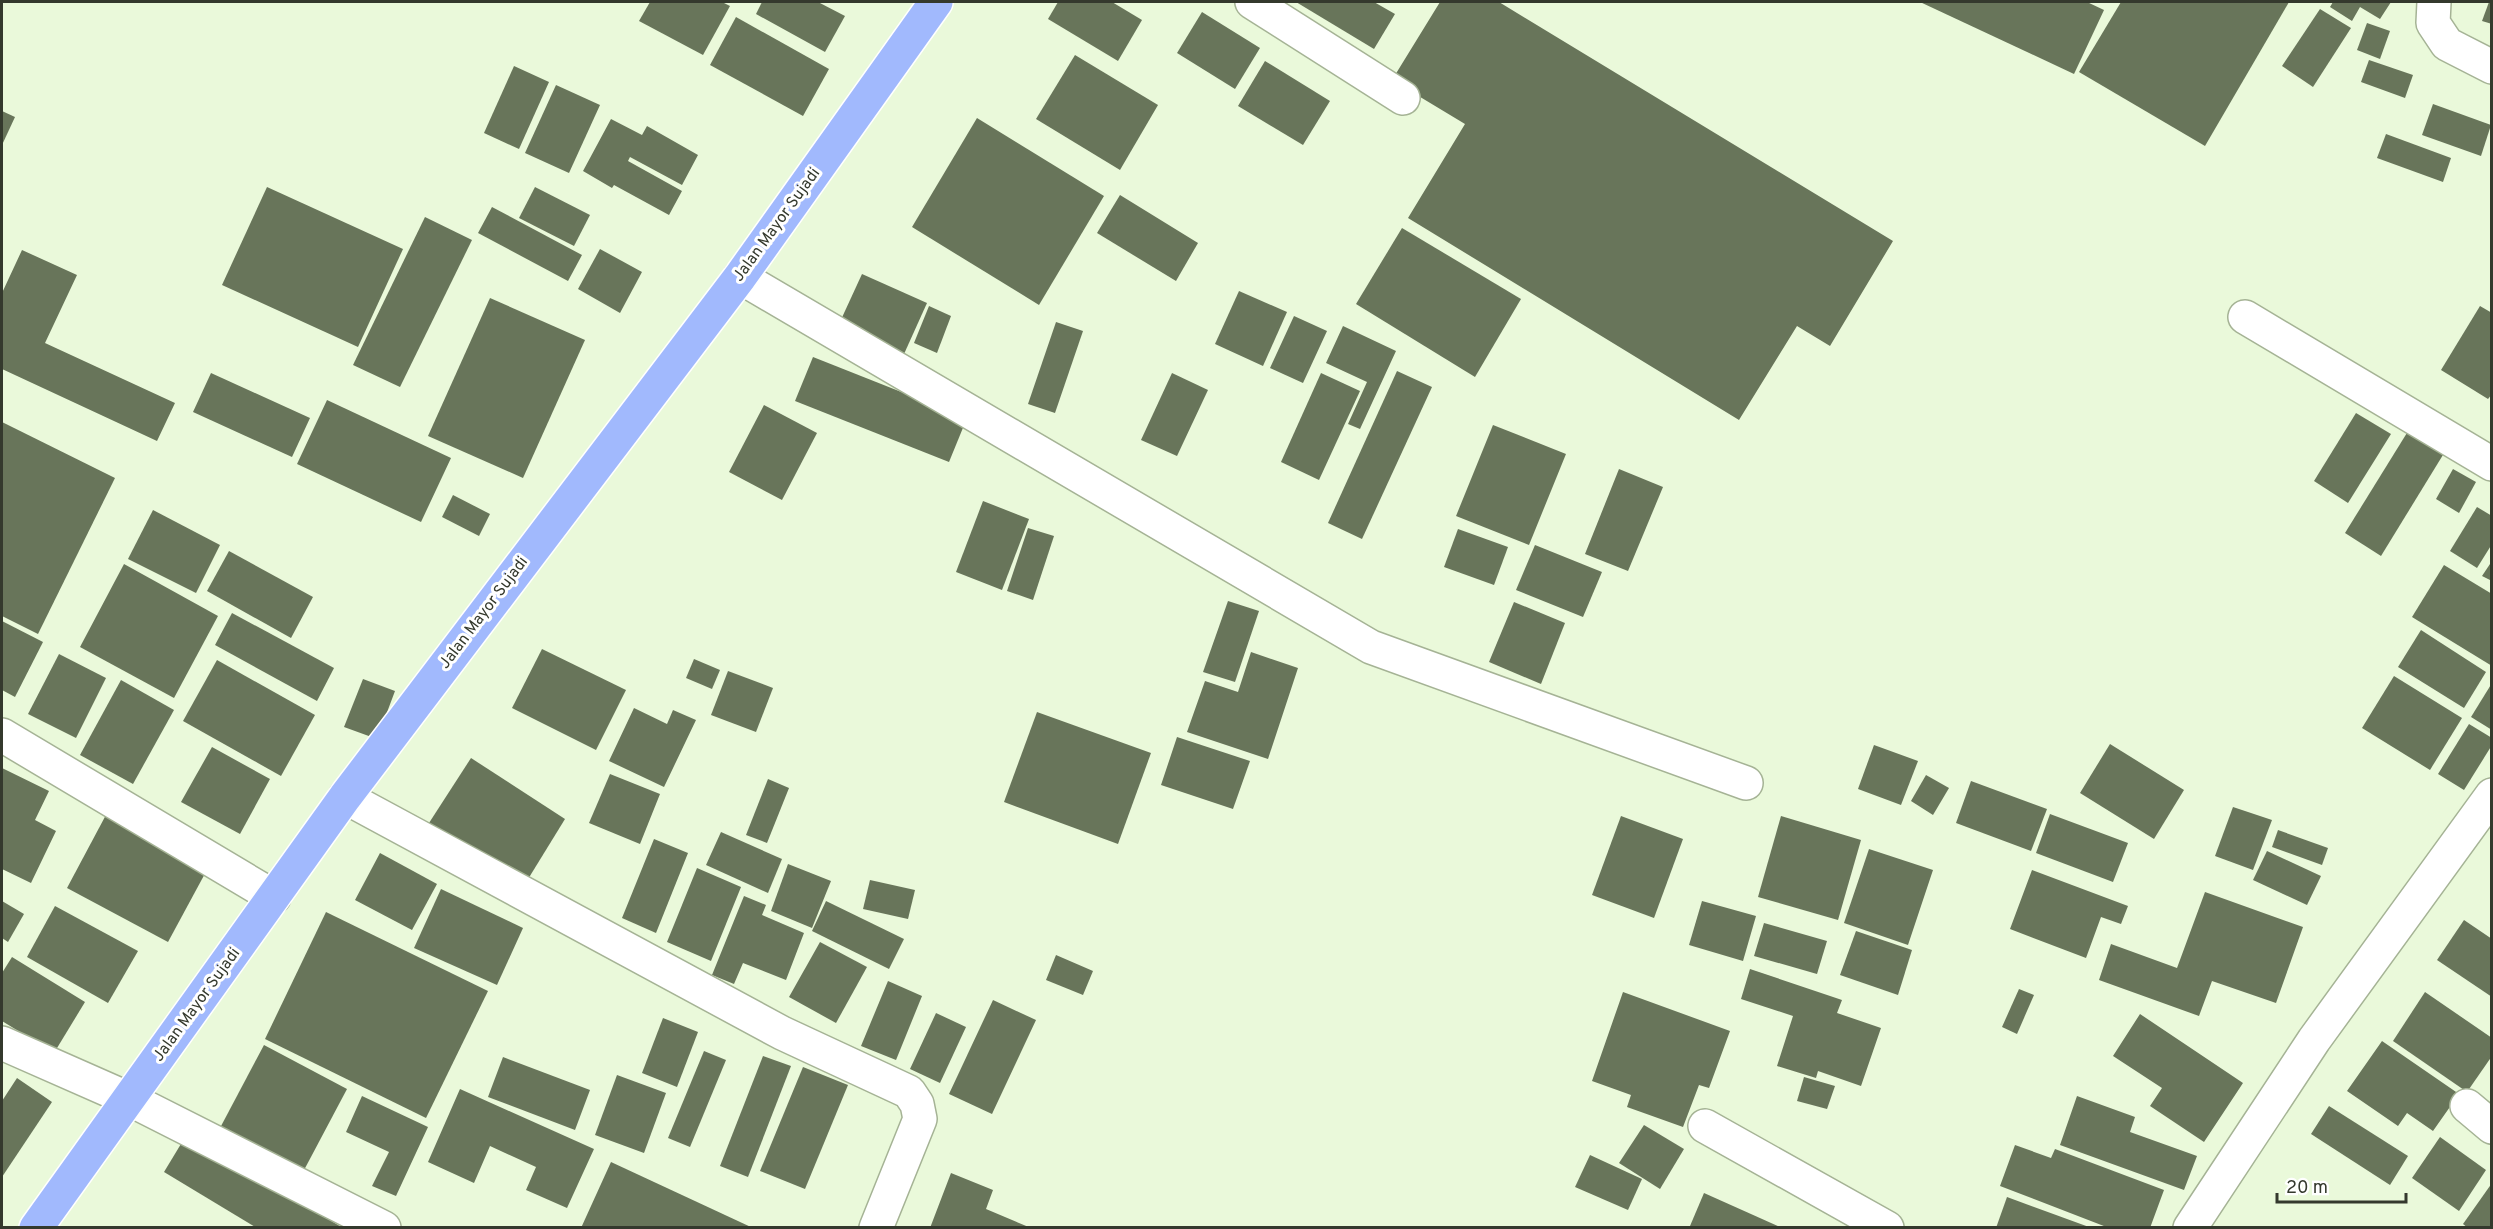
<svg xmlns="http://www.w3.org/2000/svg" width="2493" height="1229" font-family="Overpass,sans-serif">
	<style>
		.building { fill: #68755a }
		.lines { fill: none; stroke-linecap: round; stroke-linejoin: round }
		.minor-casing { stroke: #a5b395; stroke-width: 36 }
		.highway-casing { stroke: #fff; stroke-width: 36 }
		.minor { stroke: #fff; stroke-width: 33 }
		.highway { stroke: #a1b9fd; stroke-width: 33 }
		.labels { text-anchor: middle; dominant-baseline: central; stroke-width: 6; stroke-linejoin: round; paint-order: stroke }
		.street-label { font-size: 16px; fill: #34392d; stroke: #fff }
	</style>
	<rect width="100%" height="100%" fill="#eaf9da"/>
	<g class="building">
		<polygon points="650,2 722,2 730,6 703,55 639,21"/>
		<polygon points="762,2 818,2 845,16 825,52 756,14"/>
		<polygon points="1058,2 1112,2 1142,20 1118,61 1048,19"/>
		<polygon points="1296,2 1374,2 1395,14 1374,49"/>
		<polygon points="1440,2 1499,2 1893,241 1830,346 1797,326 1739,420 1408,218 1465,124 1392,80"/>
		<polygon points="1920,2 2087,2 2104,10 2074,74"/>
		<polygon points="2121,2 2289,2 2205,146 2079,72"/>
		<polygon points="2333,2 2391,2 2380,19 2360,7 2352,21 2330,7"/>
		<polygon points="2489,2 2492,2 2492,24 2482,21"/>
		<polygon points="2320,9 2351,28 2313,87 2282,66"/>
		<polygon points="1202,12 1260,48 1235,89 1177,53"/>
		<polygon points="736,17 829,69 803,116 710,65"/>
		<polygon points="2367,23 2390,31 2380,59 2357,50"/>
		<polygon points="1075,55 1158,105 1120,170 1036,119"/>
		<polygon points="2369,60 2413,75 2405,98 2361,82"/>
		<polygon points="1265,61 1330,101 1303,145 1238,106"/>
		<polygon points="514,66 549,82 519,149 484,133"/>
		<polygon points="556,85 600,105 569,173 525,153"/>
		<polygon points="2433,104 2491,125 2481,156 2422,135"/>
		<polygon points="2,111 15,117 2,145"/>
		<polygon points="977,118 1104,196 1039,305 912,227"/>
		<polygon points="611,119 642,135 647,126 698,155 682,185 630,157 628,161 682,191 669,215 614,185 612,188 583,171"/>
		<polygon points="2386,134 2451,158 2443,182 2377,158"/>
		<polygon points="267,187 403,249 358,347 222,285"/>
		<polygon points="535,187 590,215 574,246 519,218"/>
		<polygon points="1120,195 1198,243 1176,281 1097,233"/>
		<polygon points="492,207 582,255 568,281 478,233"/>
		<polygon points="425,217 472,240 400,387 353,365"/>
		<polygon points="1402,228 1521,299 1475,377 1356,304"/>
		<polygon points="600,249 642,272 620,313 578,289"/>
		<polygon points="22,250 77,275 45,343 175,403 157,441 2,369 2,293"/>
		<polygon points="862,274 927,303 904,354 839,324"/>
		<polygon points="1239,291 1287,312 1263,366 1215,344"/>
		<polygon points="490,298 585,340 523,478 428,436"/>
		<polygon points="929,306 951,316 937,353 914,343"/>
		<polygon points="2480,306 2492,313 2492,394 2488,399 2441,370"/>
		<polygon points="1294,316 1327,331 1303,383 1270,368"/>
		<polygon points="1056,322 1083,331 1055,413 1028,404"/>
		<polygon points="1343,326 1396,351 1360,429 1348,424 1367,382 1326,363"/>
		<polygon points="813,357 967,418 949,462 795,401"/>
		<polygon points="1397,371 1432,387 1362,539 1328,523"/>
		<polygon points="211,373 310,418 292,457 193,412"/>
		<polygon points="1172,373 1208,390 1177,456 1141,440"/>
		<polygon points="1321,373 1360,391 1319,480 1281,462"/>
		<polygon points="327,400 451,458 421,522 297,464"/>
		<polygon points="764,405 817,433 782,500 729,472"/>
		<polygon points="2356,413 2391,434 2348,503 2314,481"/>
		<polygon points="2,422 115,478 38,634 2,616"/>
		<polygon points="1493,425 1566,454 1529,545 1456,516"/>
		<polygon points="2410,428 2446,450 2381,556 2345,533"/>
		<polygon points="1619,469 1663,487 1628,571 1585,554"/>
		<polygon points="2453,469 2476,482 2459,513 2436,499"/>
		<polygon points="453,495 490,514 479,536 442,517"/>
		<polygon points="983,501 1029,519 1002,590 956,572"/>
		<polygon points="2477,507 2492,516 2492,544 2477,568 2450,551"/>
		<polygon points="153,510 220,545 196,593 128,559"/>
		<polygon points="1028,528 1054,536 1033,600 1007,591"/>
		<polygon points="1458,529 1508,547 1494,585 1444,567"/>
		<polygon points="1535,545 1602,572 1583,617 1516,590"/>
		<polygon points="229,551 313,597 291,638 207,591"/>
		<polygon points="2492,561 2492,581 2482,576"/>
		<polygon points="124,564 218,616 174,698 80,647"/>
		<polygon points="2444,565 2492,594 2492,666 2412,617"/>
		<polygon points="1228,601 1259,611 1235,682 1203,672"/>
		<polygon points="1514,602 1565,623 1541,684 1489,662"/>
		<polygon points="232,613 334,668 317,701 215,645"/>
		<polygon points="2,621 43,642 15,697 2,690"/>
		<polygon points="2421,630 2486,672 2464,708 2398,667"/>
		<polygon points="542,649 626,690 596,750 512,708"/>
		<polygon points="1251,652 1298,668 1268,759 1187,732 1205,681 1238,692"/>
		<polygon points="59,654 106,678 76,738 28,714"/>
		<polygon points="694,659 720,670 712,689 686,678"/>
		<polygon points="217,660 315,715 281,776 183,721"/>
		<polygon points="728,671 773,688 756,732 711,715"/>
		<polygon points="2394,676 2462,718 2430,770 2362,728"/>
		<polygon points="363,679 395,691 377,739 344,727"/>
		<polygon points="121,680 174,710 133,784 80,755"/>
		<polygon points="2492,683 2492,730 2471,717"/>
		<polygon points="634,708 667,724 673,710 696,720 664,787 609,761"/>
		<polygon points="1037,712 1151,753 1118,844 1004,802"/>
		<polygon points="2469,724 2492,738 2492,745 2464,790 2438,774"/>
		<polygon points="1177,737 1250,761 1233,809 1161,785"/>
		<polygon points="2110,744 2184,790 2154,839 2080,793"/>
		<polygon points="1874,745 1918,761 1901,805 1858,789"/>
		<polygon points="212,747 270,779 240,834 181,802"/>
		<polygon points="471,758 565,819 525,884 429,823"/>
		<polygon points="2,768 49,791 35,820 56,831 31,883 2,869"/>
		<polygon points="610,774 660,794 640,844 589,823"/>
		<polygon points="1926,775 1949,788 1933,815 1911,801"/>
		<polygon points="768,779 789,788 767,843 746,835"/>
		<polygon points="1971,781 2047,809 2031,851 1956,823"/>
		<polygon points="2233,807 2272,820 2253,870 2215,856"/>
		<polygon points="107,813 208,868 168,942 67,888"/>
		<polygon points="2050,814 2128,843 2113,882 2036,853"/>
		<polygon points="1621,816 1683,839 1654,918 1592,895"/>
		<polygon points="1781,816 1861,840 1838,920 1758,897"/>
		<polygon points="2278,830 2328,848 2322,865 2272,847"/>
		<polygon points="721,832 782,859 768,893 706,865"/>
		<polygon points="654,839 688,853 656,933 622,918"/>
		<polygon points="1869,849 1933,870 1908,945 1844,923"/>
		<polygon points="2267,851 2321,876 2307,905 2253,880"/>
		<polygon points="380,853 437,884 412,930 355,900"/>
		<polygon points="788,864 831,881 812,928 771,911"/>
		<polygon points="697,868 741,887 711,961 667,942"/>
		<polygon points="2032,870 2128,906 2121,924 2101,917 2086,958 2010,929"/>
		<polygon points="870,880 915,890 908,919 863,909"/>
		<polygon points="441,889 523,928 497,985 414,948"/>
		<polygon points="2205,892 2303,927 2276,1003 2212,981 2199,1016 2099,980 2111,944 2177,968"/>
		<polygon points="744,896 766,905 762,915 804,933 786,980 743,963 734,984 712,975"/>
		<polygon points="2,901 24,914 8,942 2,938"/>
		<polygon points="826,901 904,939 889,969 812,931"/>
		<polygon points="1702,901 1756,916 1743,961 1689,945"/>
		<polygon points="55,906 138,951 108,1003 27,957"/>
		<polygon points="326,912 488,991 426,1118 265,1039"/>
		<polygon points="2464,920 2492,939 2492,997 2437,960"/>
		<polygon points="1764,923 1827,941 1817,974 1754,956"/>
		<polygon points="1856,931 1912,950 1898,995 1840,975"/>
		<polygon points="820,942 867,967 836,1023 789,997"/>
		<polygon points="1056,955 1093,971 1083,995 1046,980"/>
		<polygon points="12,957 85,1002 54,1053 2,1021 2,973"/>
		<polygon points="1750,969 1842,1000 1837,1013 1881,1028 1861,1086 1818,1071 1816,1078 1777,1066 1793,1016 1741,999"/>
		<polygon points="888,981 922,996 896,1060 861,1046"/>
		<polygon points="2019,989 2034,995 2017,1034 2002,1027"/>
		<polygon points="1623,992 1730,1031 1709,1088 1699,1085 1683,1127 1627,1107 1631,1095 1592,1081"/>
		<polygon points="2425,992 2492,1038 2492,1056 2467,1092 2393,1041"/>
		<polygon points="993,1000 1036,1020 992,1114 949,1094"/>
		<polygon points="936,1013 966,1027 940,1083 910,1069"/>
		<polygon points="2140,1014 2243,1083 2204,1142 2150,1106 2162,1088 2113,1056"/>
		<polygon points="663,1018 698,1032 677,1087 642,1073"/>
		<polygon points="2382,1041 2459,1094 2433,1131 2407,1113 2398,1126 2347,1091"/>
		<polygon points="264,1045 347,1089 303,1172 220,1128"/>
		<polygon points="704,1051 726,1060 690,1147 668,1138"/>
		<polygon points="763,1056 791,1066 748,1177 720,1166"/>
		<polygon points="503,1057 590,1090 575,1130 488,1097"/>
		<polygon points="803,1067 848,1085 805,1189 760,1171"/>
		<polygon points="617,1075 666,1093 644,1153 595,1135"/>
		<polygon points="1804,1077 1835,1086 1827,1109 1797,1101"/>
		<polygon points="17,1078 52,1102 2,1177 2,1101"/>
		<polygon points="460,1089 594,1149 567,1208 526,1190 536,1167 490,1146 474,1183 428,1162"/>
		<polygon points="362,1096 428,1127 396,1196 372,1186 389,1152 346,1132"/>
		<polygon points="2077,1096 2135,1117 2130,1132 2197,1156 2184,1190 2060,1145"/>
		<polygon points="2329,1106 2408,1156 2390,1185 2311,1134"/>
		<polygon points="1644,1125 1684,1149 1660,1189 1619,1163"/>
		<polygon points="187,1134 343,1228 257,1228 164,1172"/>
		<polygon points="2440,1137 2486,1170 2459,1211 2412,1178"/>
		<polygon points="2015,1145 2051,1158 2055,1149 2164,1190 2150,1228 2109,1228 2000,1186"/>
		<polygon points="1590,1155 1642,1179 1628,1210 1575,1187"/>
		<polygon points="611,1162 753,1228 581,1228"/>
		<polygon points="951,1173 993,1190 986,1209 1031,1228 930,1228"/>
		<polygon points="2492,1183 2492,1228 2468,1228 2463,1224"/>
		<polygon points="1704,1193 1782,1228 1690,1226"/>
		<polygon points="2007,1197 2089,1227 2089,1228 1996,1228"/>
	</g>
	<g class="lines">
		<g class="minor-casing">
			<g id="minor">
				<polyline points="1252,2 1403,98"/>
				<polyline points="2434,2 2433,23 2447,44 2492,67"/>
				<polyline points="740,277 1371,647 1746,783"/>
				<polyline points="2245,317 2492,464"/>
				<polyline points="2,735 274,897"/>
				<polyline points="345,797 782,1033 909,1092 917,1104 920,1119 876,1228"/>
				<polyline points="2,1043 129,1099 384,1228"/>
				<polyline points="2467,1106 2492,1127"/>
				<polyline points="1705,1126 1887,1228"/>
				<polyline points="2190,1228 2314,1040 2492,795"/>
			</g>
		</g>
		<g class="highway-casing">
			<polyline id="highway" points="36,1228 345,797 740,277 936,2"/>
		</g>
		<use href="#minor" class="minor"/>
		<use href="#highway" class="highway"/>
	</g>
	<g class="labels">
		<g class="street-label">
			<text transform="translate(777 225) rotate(-54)">Jalan Mayor Sujadi</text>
			<text transform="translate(484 613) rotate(-53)">Jalan Mayor Sujadi</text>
			<text transform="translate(197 1005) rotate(-54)">Jalan Mayor Sujadi</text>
		</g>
	</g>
	<rect width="2493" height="1229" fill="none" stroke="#34392d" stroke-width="6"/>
	<path d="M2277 1193v9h129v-9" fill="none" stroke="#34392d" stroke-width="3"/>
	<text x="2286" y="1193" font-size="18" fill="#34392d" stroke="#ffffff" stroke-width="4.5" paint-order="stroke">20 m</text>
</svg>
